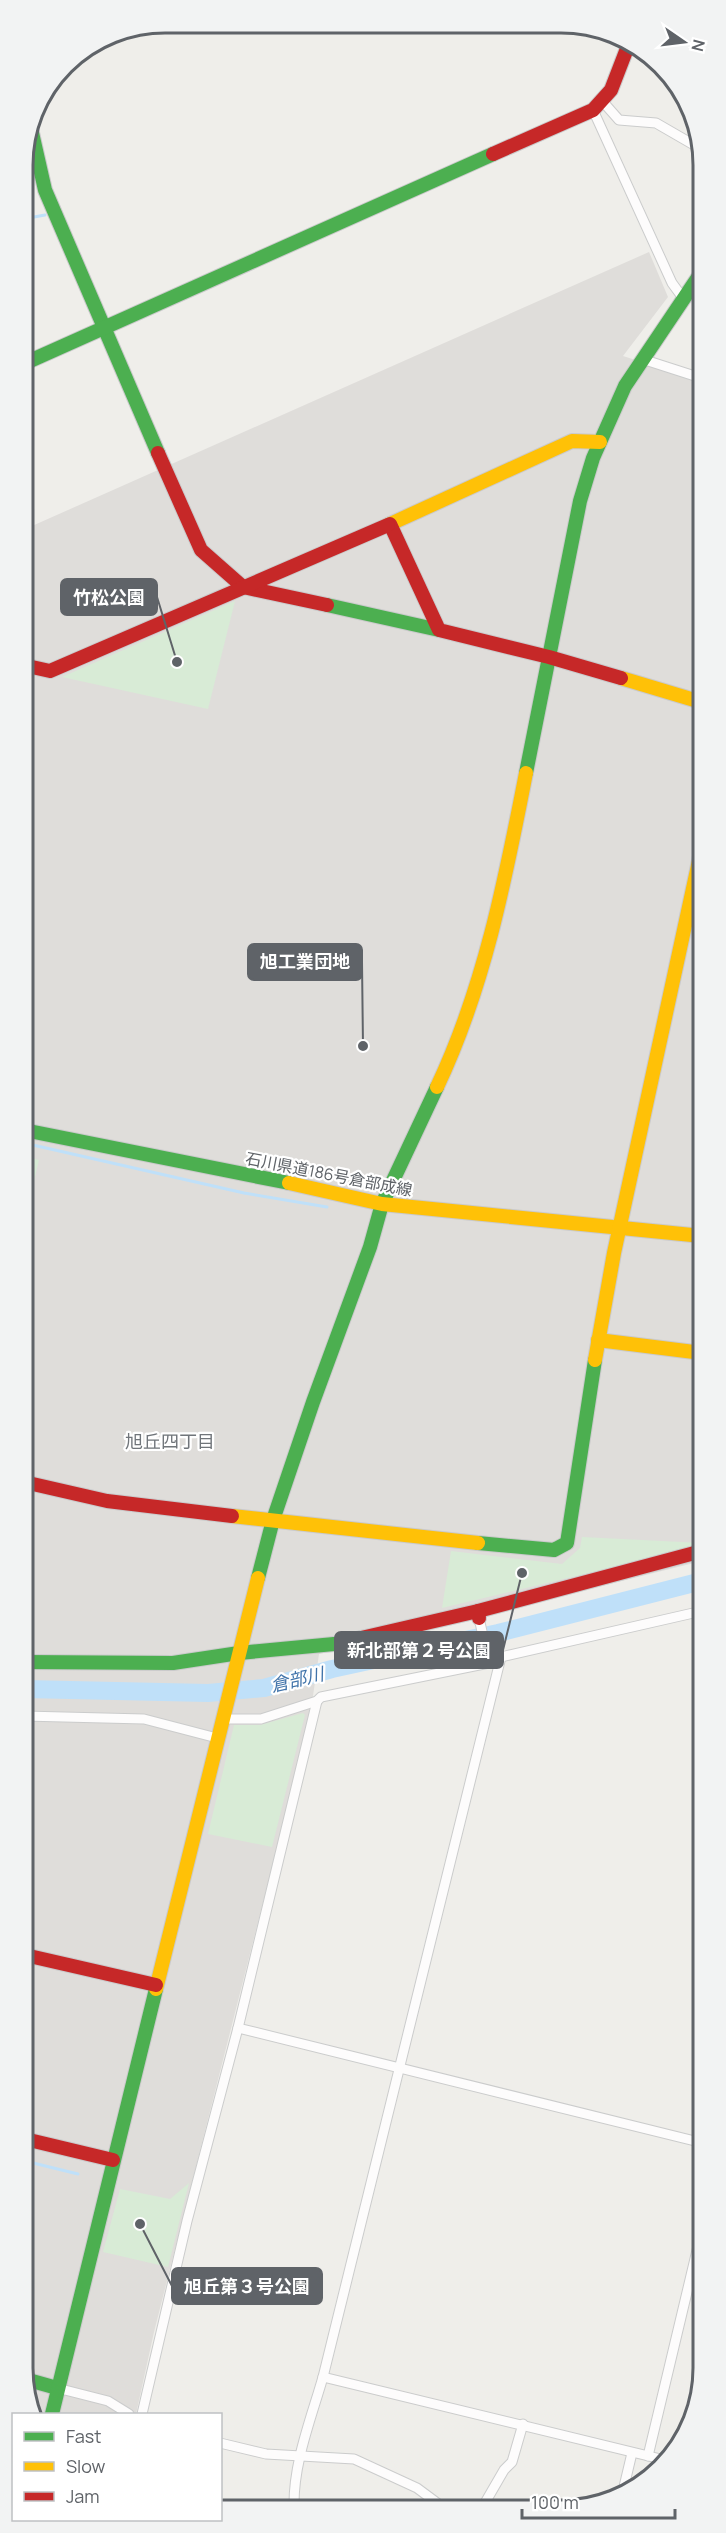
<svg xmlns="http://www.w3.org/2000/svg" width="726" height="2533" font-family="Manrope,'Noto Sans JP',sans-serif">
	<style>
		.industrial { fill: #dfddda }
		.green { fill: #d8ebd6 }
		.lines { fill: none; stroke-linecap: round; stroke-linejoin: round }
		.stream { stroke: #bfe0f9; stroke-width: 3 }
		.river { stroke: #bfe0f9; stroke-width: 18 }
		.street-casing { stroke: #cbcccc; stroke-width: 11 }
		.fast-casing { stroke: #cacacb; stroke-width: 16 }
		.slow-casing { stroke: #cacacb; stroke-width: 16 }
		.jam-casing { stroke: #cacacb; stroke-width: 16 }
		.street { stroke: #fdfcfc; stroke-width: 9 }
		.fast { stroke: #4caf50; stroke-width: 14 }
		.slow { stroke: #ffc107; stroke-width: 14 }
		.jam { stroke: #c62828; stroke-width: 14 }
		.labels { text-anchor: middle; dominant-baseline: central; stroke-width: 4.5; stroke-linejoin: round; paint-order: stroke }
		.street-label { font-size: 16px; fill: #5f6368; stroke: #fff }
		.neighbourhood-label { font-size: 18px; fill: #70757a; stroke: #fff }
		.water-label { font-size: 18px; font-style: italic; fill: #4174aa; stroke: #fff }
		.rim { fill: none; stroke: #5f6368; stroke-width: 3 }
		.leader { fill: none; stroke: #5f6368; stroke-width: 2 }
		.callout-dot { fill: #5f6368; stroke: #fff; stroke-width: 2 }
		.callout { fill: #5f6368; stroke: #5f6368; stroke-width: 2 }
		.callout-label { font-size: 18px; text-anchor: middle; font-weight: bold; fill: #fff }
	</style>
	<rect width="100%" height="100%" fill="#efeeea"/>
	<polygon class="industrial" points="649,252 668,297 623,356 701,381 702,1561 465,1620 319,1654 310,1717 154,2332 136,2414 35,2414 25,2395 23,530"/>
	<g class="green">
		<polygon points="235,601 208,709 62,677"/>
		<polygon points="24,1156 39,1160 24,1223"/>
		<polygon points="582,1537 702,1543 702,1546 442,1608 451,1551 562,1564 580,1548"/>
		<polygon points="303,1713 305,1715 272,1847 208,1834 234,1725 260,1725"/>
		<polygon points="189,2183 168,2267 103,2252 120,2189 170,2199"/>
	</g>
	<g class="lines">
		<g class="stream">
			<polyline points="23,219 45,215"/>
			<polyline points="24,1143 244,1193 327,1207"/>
			<polyline points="25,2161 78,2174"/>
		</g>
		<polyline class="river" points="24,1689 208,1693 264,1688 332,1669 498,1633 702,1581"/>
		<g class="street-casing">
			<g id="street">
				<polyline points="604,103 619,120 656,123 701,149"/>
				<polyline points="593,110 672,283 683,298"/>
				<polyline points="642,359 701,378"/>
				<polyline points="479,1618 489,1663"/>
				<polyline points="24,1716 144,1719 217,1738"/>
				<polyline points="222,1719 261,1719 317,1701 321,1697 489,1663 501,1657 702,1611"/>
				<polyline points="238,2028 703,2143"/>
				<polyline points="323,2377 669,2461"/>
				<polyline points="57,2388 108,2401 129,2414"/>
				<polyline points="142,2414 187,2221 238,2028 317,1701"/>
				<polyline points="220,2443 266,2454 354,2459 417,2488 444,2508"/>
				<polyline points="648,2456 703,2225"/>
				<polyline points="622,2495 632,2453"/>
				<path d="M294 2508C293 2463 311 2419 323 2377L501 1657"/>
				<polyline points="482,2508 504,2470 512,2462 523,2424"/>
			</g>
		</g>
		<g class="fast-casing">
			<g id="fast">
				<polyline points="30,124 45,190 158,453"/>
				<polyline points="23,364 493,154"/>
				<polyline points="327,605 439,630"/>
				<polyline points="526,773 580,501 593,458 625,386 701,273"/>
				<polyline points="24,1130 289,1183"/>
				<polyline points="478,1543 554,1550 567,1543 595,1360"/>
				<polyline points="258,1578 273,1520 313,1402 370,1247 382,1204 437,1087"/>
				<polyline points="24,1662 173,1663 239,1653 334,1644 361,1638"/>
				<polyline points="25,2379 57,2388"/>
				<polyline points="52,2414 156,1989"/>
			</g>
		</g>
		<g class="slow-casing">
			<g id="slow">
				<polyline points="388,525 572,441 600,442"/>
				<polyline points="621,678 701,702"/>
				<path d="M437 1087C484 988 505 881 526 773"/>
				<polyline points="289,1183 382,1204 702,1236"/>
				<polyline points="598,1340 702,1353"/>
				<polyline points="595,1360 614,1253 702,847"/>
				<polyline points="232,1516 478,1543"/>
				<polyline points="156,1989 258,1578"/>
			</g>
		</g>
		<g class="jam-casing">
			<g id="jam">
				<polyline points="493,154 593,110 611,90 628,46"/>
				<polyline points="158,453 201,550 243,587 327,605"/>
				<polyline points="390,524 439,630 549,657 621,678"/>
				<polyline points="23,665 50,671 388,525"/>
				<polyline points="24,1482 107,1501 232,1516"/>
				<polyline points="478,1611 702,1551"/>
				<polyline points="361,1638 478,1611 479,1618"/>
				<polyline points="25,1955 156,1985"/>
				<polyline points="25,2139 113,2160"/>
			</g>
		</g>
		<use href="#street" class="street"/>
		<use href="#fast" class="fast"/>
		<use href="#slow" class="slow"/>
		<use href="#jam" class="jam"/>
	</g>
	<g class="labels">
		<g class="street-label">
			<text transform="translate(329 1174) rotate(11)">石川県道186号倉部成線</text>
		</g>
		<g class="neighbourhood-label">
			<text x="170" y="1441">旭丘四丁目</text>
		</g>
		<g class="water-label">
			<text transform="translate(297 1679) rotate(-13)">倉部川</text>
		</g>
	</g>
	<path d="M0 0H726V2533H0ZM165 33H561A132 132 0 0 1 693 165V2368A132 132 0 0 1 561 2500H165A132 132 0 0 1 33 2368V165A132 132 0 0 1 165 33Z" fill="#f2f3f3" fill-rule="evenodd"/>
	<path class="rim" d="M165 33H561A132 132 0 0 1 693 165V2368A132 132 0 0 1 561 2500H165A132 132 0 0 1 33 2368V165A132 132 0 0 1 165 33Z"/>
	<path class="leader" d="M177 662L157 597M363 1046L362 962M522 1573L503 1650M140 2224L172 2286"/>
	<g class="callout-dot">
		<circle cx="177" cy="662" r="6"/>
		<circle cx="363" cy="1046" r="6"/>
		<circle cx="522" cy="1573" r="6"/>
		<circle cx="140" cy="2224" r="6"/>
	</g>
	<g class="callout">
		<rect x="61" y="579" width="96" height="36" rx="6"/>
		<rect x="248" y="944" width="114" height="36" rx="6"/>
		<rect x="335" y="1632" width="168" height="36" rx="6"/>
		<rect x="172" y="2268" width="150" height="36" rx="6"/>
	</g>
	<g class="callout-label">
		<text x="109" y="604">竹松公園</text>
		<text x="305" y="968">旭工業団地</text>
		<text x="419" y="1657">新北部第２号公園</text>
		<text x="247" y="2293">旭丘第３号公園</text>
	</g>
	<rect x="12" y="2413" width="210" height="108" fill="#ffffff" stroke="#bfc1c3" stroke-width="1.5"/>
	<rect x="24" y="2432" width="30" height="9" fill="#4caf50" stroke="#bfc1c3" stroke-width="1.5"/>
	<text x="66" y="2443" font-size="18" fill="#5f6368">Fast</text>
	<rect x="24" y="2462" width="30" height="9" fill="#ffc107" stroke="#bfc1c3" stroke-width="1.5"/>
	<text x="66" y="2473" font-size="18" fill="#5f6368">Slow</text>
	<rect x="24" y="2492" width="30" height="9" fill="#c62828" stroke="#bfc1c3" stroke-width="1.5"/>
	<text x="66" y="2503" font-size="18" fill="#5f6368">Jam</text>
	<g transform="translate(684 42) rotate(104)" stroke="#ffffff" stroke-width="4.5" paint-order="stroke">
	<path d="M0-4.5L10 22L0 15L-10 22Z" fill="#5f6368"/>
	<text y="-9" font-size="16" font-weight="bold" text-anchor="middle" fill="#5f6368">N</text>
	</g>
	<path d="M522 2509v9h153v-9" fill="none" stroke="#5f6368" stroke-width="3"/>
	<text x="531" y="2509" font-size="18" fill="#5f6368" stroke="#ffffff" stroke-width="4.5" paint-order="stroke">100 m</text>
</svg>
